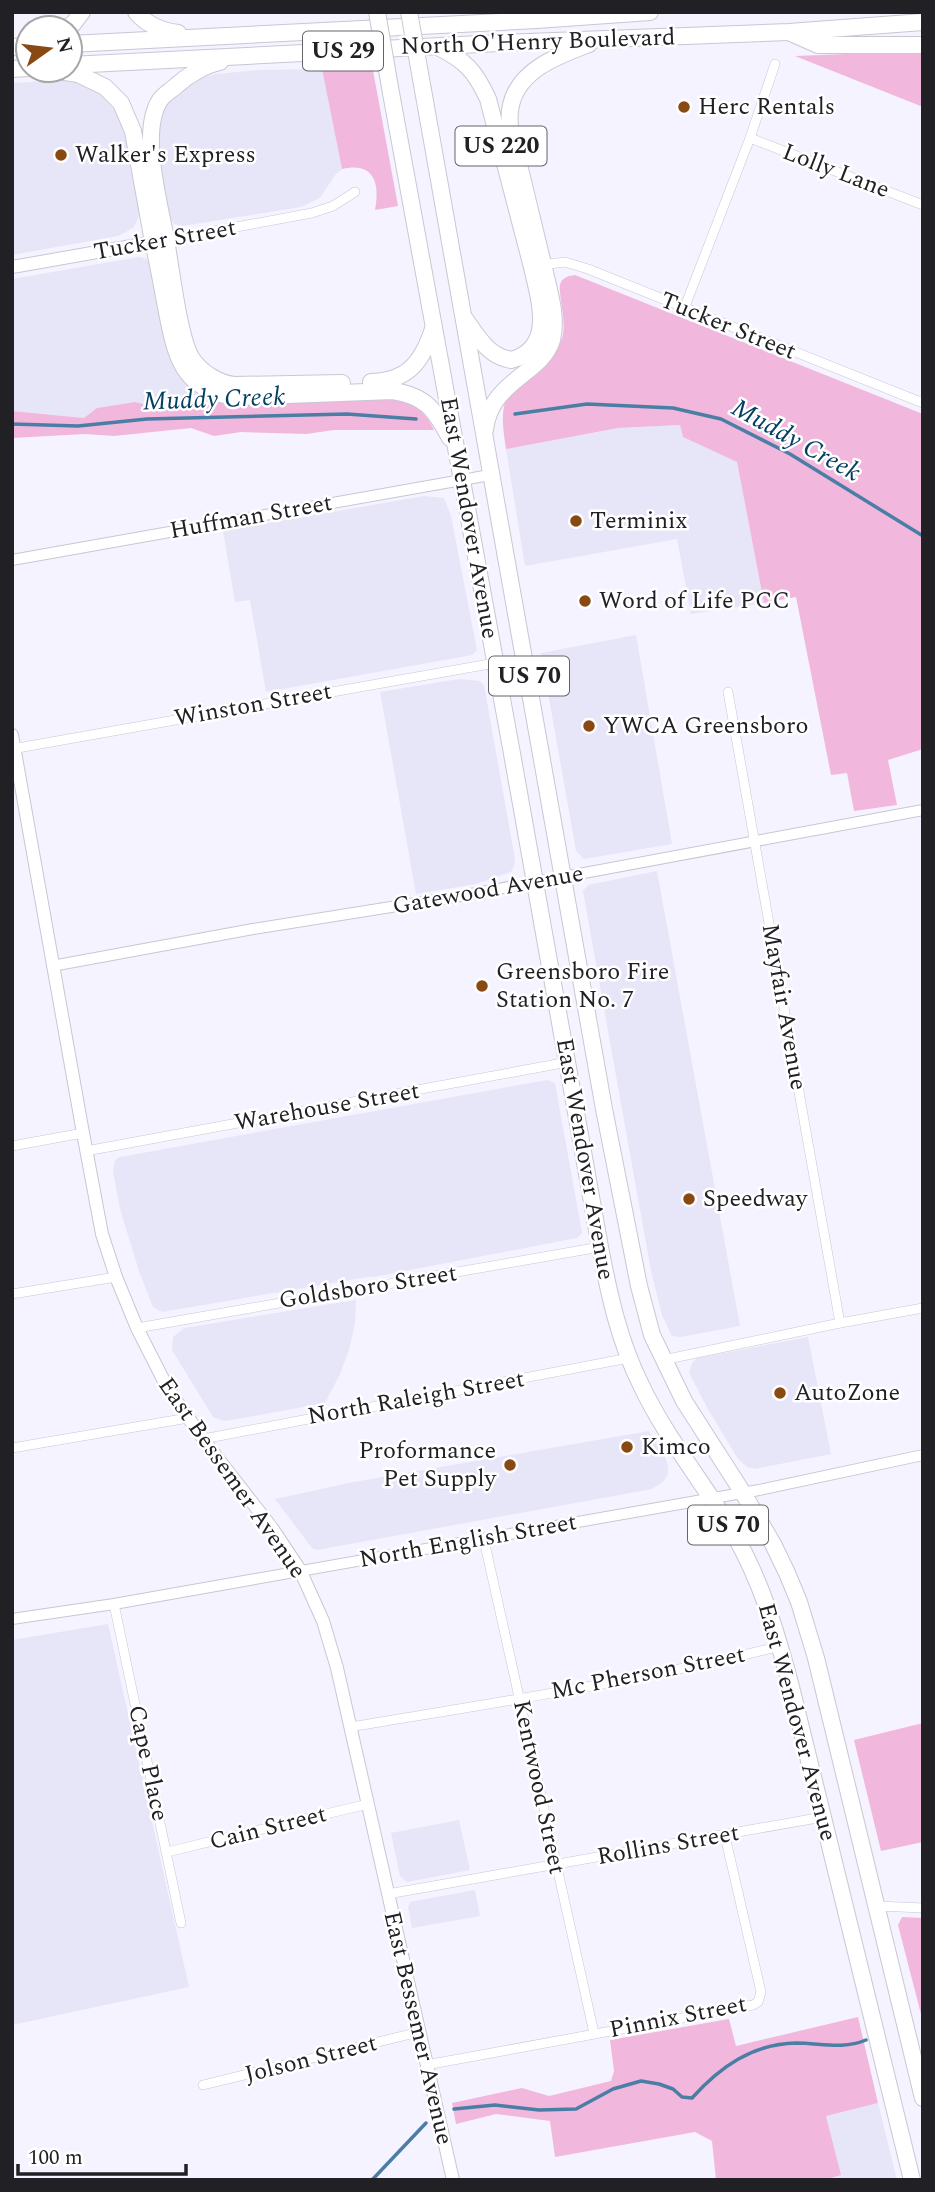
<svg xmlns="http://www.w3.org/2000/svg" width="935" height="2192" font-family="Spectral,serif">
	<style>
		.built { fill: #e7e5f8 }
		.green { fill: #f2b7dc }
		.lines { fill: none; stroke-linecap: round; stroke-linejoin: round }
		.stream { stroke: #4b7ea5; stroke-width: 3.5 }
		.minor-casing { stroke: #c8c7d2; stroke-width: 10 }
		.tertiary-casing { stroke: #c8c7d2; stroke-width: 12 }
		.secondary-casing { stroke: #c8c7d2; stroke-width: 14 }
		.trunk-casing { stroke: #c8c7d2; stroke-width: 18 }
		.motorway-casing { stroke: #c8c7d2; stroke-width: 18 }
		.minor { stroke: #fff; stroke-width: 9 }
		.tertiary { stroke: #fff; stroke-width: 10 }
		.secondary { stroke: #fff; stroke-width: 12 }
		.trunk { stroke: #fff; stroke-width: 16 }
		.motorway { stroke: #fff; stroke-width: 16 }
		.trunk-bridge-casing { stroke: #c8c7d2; stroke-width: 18; stroke-linecap: butt }
		.trunk-bridge { stroke: #fff; stroke-width: 16 }
		.poi-dot { fill: #894912; stroke: #fff; stroke-width: 2.5 }
		.labels { text-anchor: middle; dominant-baseline: central; stroke-width: 5; stroke-linejoin: round; paint-order: stroke }
		.shield { fill: #fff; stroke: #646366; stroke-width: 2 }
		.shield-label { font-size: 23px; font-weight: bold; fill: #212024 }
		.street-label { font-size: 24px; fill: #212024; stroke: #fff }
		.poi-label { font-size: 24px; fill: #212024; stroke: #fff; text-anchor: start }
		.water-label { font-size: 26px; font-style: italic; fill: #024063; stroke: #fff }
	</style>
	<rect width="100%" height="100%" fill="#f5f3ff"/>
	<g class="built">
		<polygon points="322,69 342,169 335,175 320,198 301,207 182,226 174,224 170,218 156,143 162,110 172,97 196,79 216,74 258,70"/>
		<polygon points="68,80 87,85 102,94 122,120 140,213 137,221 133,228 118,236 12,255 12,83"/>
		<polygon points="139,257 146,259 151,265 169,356 184,380 198,392 193,402 161,408 135,402 97,408 85,418 12,411 12,279"/>
		<polygon points="680,425 683,437 737,462 764,603 691,614 677,539 525,566 506,449 618,428"/>
		<polygon points="424,496 444,498 451,516 477,650 472,655 266,692 250,600 235,602 223,531"/>
		<polygon points="636,635 672,844 584,859 576,851 541,653"/>
		<polygon points="459,679 480,681 484,685 515,859 514,866 511,872 476,884 416,894 380,692"/>
		<polygon points="657,871 740,1326 680,1337 672,1336 662,1315 651,1271 583,891 588,885"/>
		<polygon points="547,1080 555,1083 582,1233 577,1238 374,1277 368,1277 162,1312 153,1307 139,1271 120,1209 113,1171 115,1160 120,1157"/>
		<polygon points="356,1300 355,1323 349,1350 340,1374 325,1403 226,1421 218,1419 213,1417 172,1350 173,1337 184,1328"/>
		<polygon points="808,1337 831,1454 755,1469 747,1467 738,1459 709,1411 689,1373 692,1363 697,1358"/>
		<polygon points="649,1431 666,1459 668,1467 668,1474 664,1481 652,1489 317,1550 312,1548 275,1499 354,1482"/>
		<polygon points="108,1624 189,1987 12,2025 12,1640"/>
		<polygon points="459,1820 470,1870 407,1882 400,1876 391,1833"/>
		<polygon points="475,1890 480,1916 412,1928 408,1907 410,1902"/>
		<polygon points="878,2103 897,2180 824,2180 840,2175 826,2116"/>
	</g>
	<g class="green">
		<polygon points="923,51 923,107 795,56"/>
		<path d="M372 65 398 206 375 210C380 185 375 161 342 169L322 69Z"/>
		<path d="M575 275 923 414V749L888 760 897 805 854 811 847 773 831 775 796 597 764 603 737 462 683 437 680 425 618 428 506 449C504 434 500 415 506 400 513 387 529 381 539 372 550 363 556 354 561 341 569 324 556 290 561 282 564 277 569 276 575 275Z"/>
		<path d="M198 392 209 399 225 404 398 398C415 404 427 414 434 430H334L306 434 241 432 214 436 191 428 114 436 85 434 12 438V411L84 418 97 408 135 402 161 408 193 402Z"/>
		<polygon points="923,1723 923,1842 881,1851 854,1740"/>
		<polygon points="902,1917 923,1918 923,2022 898,1925"/>
		<polygon points="858,2017 878,2103 826,2116 841,2175 824,2180 716,2180 712,2141 695,2132 555,2157 550,2121 496,2114 456,2124 452,2103 522,2088 549,2096 611,2081 614,2071 610,2040 729,2019 736,2046"/>
	</g>
	<g class="lines">
		<g class="stream">
			<polyline points="515,414 587,404 673,408 721,419 790,454 923,536"/>
			<polyline points="12,424 78,426 147,419 347,414 416,419"/>
			<path d="M454 2109 495 2105 539 2110 576 2109 613 2089 641 2081 659 2084 673 2089 682 2097 692 2098C720 2067 752 2044 796 2043 821 2043 842 2050 866 2040"/>
			<polyline points="372,2180 426,2123"/>
		</g>
		<g class="minor-casing">
			<g id="minor">
				<polyline points="750,138 923,205"/>
				<polyline points="166,240 312,213 333,206 355,192"/>
				<polyline points="541,265 565,262 588,269 923,403"/>
				<polyline points="684,309 750,138 775,64"/>
				<polyline points="728,692 840,1323"/>
				<polyline points="12,749 495,663"/>
				<polyline points="12,1146 83,1133"/>
				<polyline points="86,1151 568,1062"/>
				<polyline points="12,1294 116,1277"/>
				<polyline points="137,1328 600,1247"/>
				<polyline points="663,1360 840,1323 923,1308"/>
				<polyline points="203,1439 629,1358"/>
				<polyline points="12,1448 188,1418"/>
				<polyline points="484,1540 594,2033"/>
				<polyline points="114,1604 181,1923"/>
				<path d="M350 1727C494 1703 639 1681 781 1646"/>
				<polyline points="167,1852 368,1804"/>
				<polyline points="388,1894 823,1817"/>
				<polyline points="877,1906 923,1908"/>
				<polyline points="426,2065 753,2005 758,2002 761,1992 725,1836"/>
				<polyline points="203,2085 419,2032"/>
			</g>
		</g>
		<g class="tertiary-casing">
			<g id="tertiary">
				<polyline points="12,560 490,475"/>
				<polyline points="52,966 253,929 460,896 923,810"/>
				<polyline points="12,1619 114,1604 759,1490 923,1455"/>
			</g>
		</g>
		<g class="secondary-casing">
			<g id="secondary">
				<polyline points="12,267 160,241"/>
				<polyline points="12,735 83,1133 102,1234 116,1277 137,1328 168,1389 209,1447 272,1528 300,1570 323,1621 337,1668 453,2180"/>
			</g>
		</g>
		<g class="trunk-casing">
			<g id="trunk">
				<polyline points="423,90 604,1109 639,1286 652,1335 684,1401 743,1493 773,1544 787,1573 799,1602 816,1658 923,2098"/>
				<path d="M391 93 511 748 600 1247C609 1294 619 1341 641 1385 666 1438 704 1483 734 1534 761 1581 776 1631 790 1683L912 2180"/>
				<path d="M166 240C171 267 179 339 192 359 202 373 218 383 234 385L342 383"/>
				<path d="M153 242C158 263 162 285 166 307 175 353 180 390 236 397L393 391C426 396 435 410 450 438"/>
				<path d="M465 319C478 337 488 356 511 360 556 348 539 299 532 267"/>
				<path d="M371 382C408 381 422 362 433 329"/>
				<path d="M485 430C490 381 542 374 552 340 558 315 548 288 543 264"/>
			</g>
		</g>
		<g class="motorway-casing">
			<g id="motorway">
				<path d="M136 12C147 25 162 31 178 33"/>
				<polyline points="65,28 73,24 82,12"/>
				<polyline points="791,33 818,45 923,45"/>
				<polyline points="70,44 537,20 650,12"/>
				<polyline points="12,47 28,46"/>
				<path d="M438 47C466 61 475 71 488 99L532 267"/>
				<polyline points="70,65 499,43 789,32 923,22"/>
				<polyline points="12,69 28,68"/>
				<polyline points="52,70 78,74 105,87 121,103 133,131 153,242"/>
				<path d="M166 240C160 204 139 132 160 100 164 94 172 90 177 85 188 75 205 65 220 62"/>
				<path d="M543 264C535 232 528 201 520 169 515 149 506 125 511 105 519 69 560 55 589 44"/>
			</g>
		</g>
		<use href="#minor" class="minor"/>
		<use href="#tertiary" class="tertiary"/>
		<use href="#secondary" class="secondary"/>
		<use href="#trunk" class="trunk"/>
		<use href="#motorway" class="motorway"/>
		<g class="trunk-bridge-casing">
			<g id="trunk-bridge">
				<polyline points="377,12 391,93"/>
				<polyline points="409,12 423,90"/>
			</g>
		</g>
		<use href="#trunk-bridge" class="trunk-bridge"/>
	</g>
	<g class="poi-dot">
		<circle cx="684" cy="107" r="7"/>
		<circle cx="61" cy="155" r="7"/>
		<circle cx="576" cy="521" r="7"/>
		<circle cx="585" cy="601" r="7"/>
		<circle cx="589" cy="726" r="7"/>
		<circle cx="482" cy="986" r="7"/>
		<circle cx="689" cy="1199" r="7"/>
		<circle cx="780" cy="1393" r="7"/>
		<circle cx="627" cy="1447" r="7"/>
		<circle cx="510" cy="1465" r="7"/>
	</g>
	<g class="labels">
		<g class="shield">
			<rect x="303" y="31.5" width="80" height="39" rx="5"/>
			<rect x="455.5" y="126.5" width="91" height="39" rx="5"/>
			<rect x="489" y="656.5" width="80" height="39" rx="5"/>
			<rect x="688" y="1505.5" width="80" height="39" rx="5"/>
		</g>
		<g class="shield-label">
			<text x="343" y="51">US 29</text>
			<text x="501" y="146">US 220</text>
			<text x="529" y="676">US 70</text>
			<text x="728" y="1525">US 70</text>
		</g>
		<g class="street-label">
			<text transform="translate(538 42) rotate(-2)">North O'Henry Boulevard</text>
			<text transform="translate(836 171) rotate(21)">Lolly Lane</text>
			<text transform="translate(165 240) rotate(-10)">Tucker Street</text>
			<text transform="translate(728 326) rotate(22)">Tucker Street</text>
			<text transform="translate(251 517) rotate(-10)">Huffman Street</text>
			<text transform="translate(469 518) rotate(80)">East Wendover Avenue</text>
			<text transform="translate(253 705) rotate(-10)">Winston Street</text>
			<text transform="translate(488 890) rotate(-10)">Gatewood Avenue</text>
			<text transform="translate(784 1007) rotate(80)">Mayfair Avenue</text>
			<text transform="translate(327 1107) rotate(-10)">Warehouse Street</text>
			<text transform="translate(585 1159) rotate(80)">East Wendover Avenue</text>
			<text transform="translate(368 1287) rotate(-9)">Goldsboro Street</text>
			<text transform="translate(416 1398) rotate(-10)">North Raleigh Street</text>
			<text transform="translate(232 1478) rotate(55)">East Bessemer Avenue</text>
			<text transform="translate(468 1541) rotate(-10)">North English Street</text>
			<text transform="translate(648 1673) rotate(-11)">Mc Pherson Street</text>
			<text transform="translate(797 1722) rotate(75)">East Wendover Avenue</text>
			<text transform="translate(148 1763) rotate(78)">Cape Place</text>
			<text transform="translate(539 1787) rotate(78)">Kentwood Street</text>
			<text transform="translate(268 1828) rotate(-14)">Cain Street</text>
			<text transform="translate(668 1845) rotate(-10)">Rollins Street</text>
			<text transform="translate(678 2017) rotate(-11)">Pinnix Street</text>
			<text transform="translate(418 2028) rotate(77)">East Bessemer Avenue</text>
			<text transform="translate(311 2059) rotate(-14)">Jolson Street</text>
		</g>
		<g class="poi-label">
			<text x="698" y="107">Herc Rentals</text>
			<text x="75" y="155">Walker's Express</text>
			<text x="590" y="521">Terminix</text>
			<text x="599" y="601">Word of Life PCC</text>
			<text x="603" y="726">YWCA Greensboro</text>
			<text x="496" y="972">Greensboro Fire<tspan x="496" dy="28">Station No. 7</tspan></text>
			<text x="703" y="1199">Speedway</text>
			<text x="794" y="1393">AutoZone</text>
			<text x="641" y="1447">Kimco</text>
			<text x="496" y="1451" text-anchor="end">Proformance<tspan x="496" dy="28">Pet Supply</tspan></text>
		</g>
		<g class="water-label">
			<text transform="translate(214 399) rotate(-2)">Muddy Creek</text>
			<text transform="translate(796 440) rotate(29)">Muddy Creek</text>
		</g>
	</g>
	<rect width="935" height="2192" fill="none" stroke="#212024" stroke-width="28"/>
	<g transform="translate(49 49) rotate(76)"><circle r="33" fill="#ffffff" stroke="#a6a6a7" stroke-width="2"/>
	<path d="M0-5L12 26L0 18L-12 26Z" fill="#894912"/>
	<text y="-10" font-size="19" font-weight="bold" text-anchor="middle" fill="#212024">N</text>
	</g>
	<path d="M18 2164v10h168v-10" fill="none" stroke="#212024" stroke-width="3.5"/>
	<text x="28" y="2164" font-size="21" fill="#212024" stroke="#ffffff" stroke-width="5" paint-order="stroke">100 m</text>
</svg>
